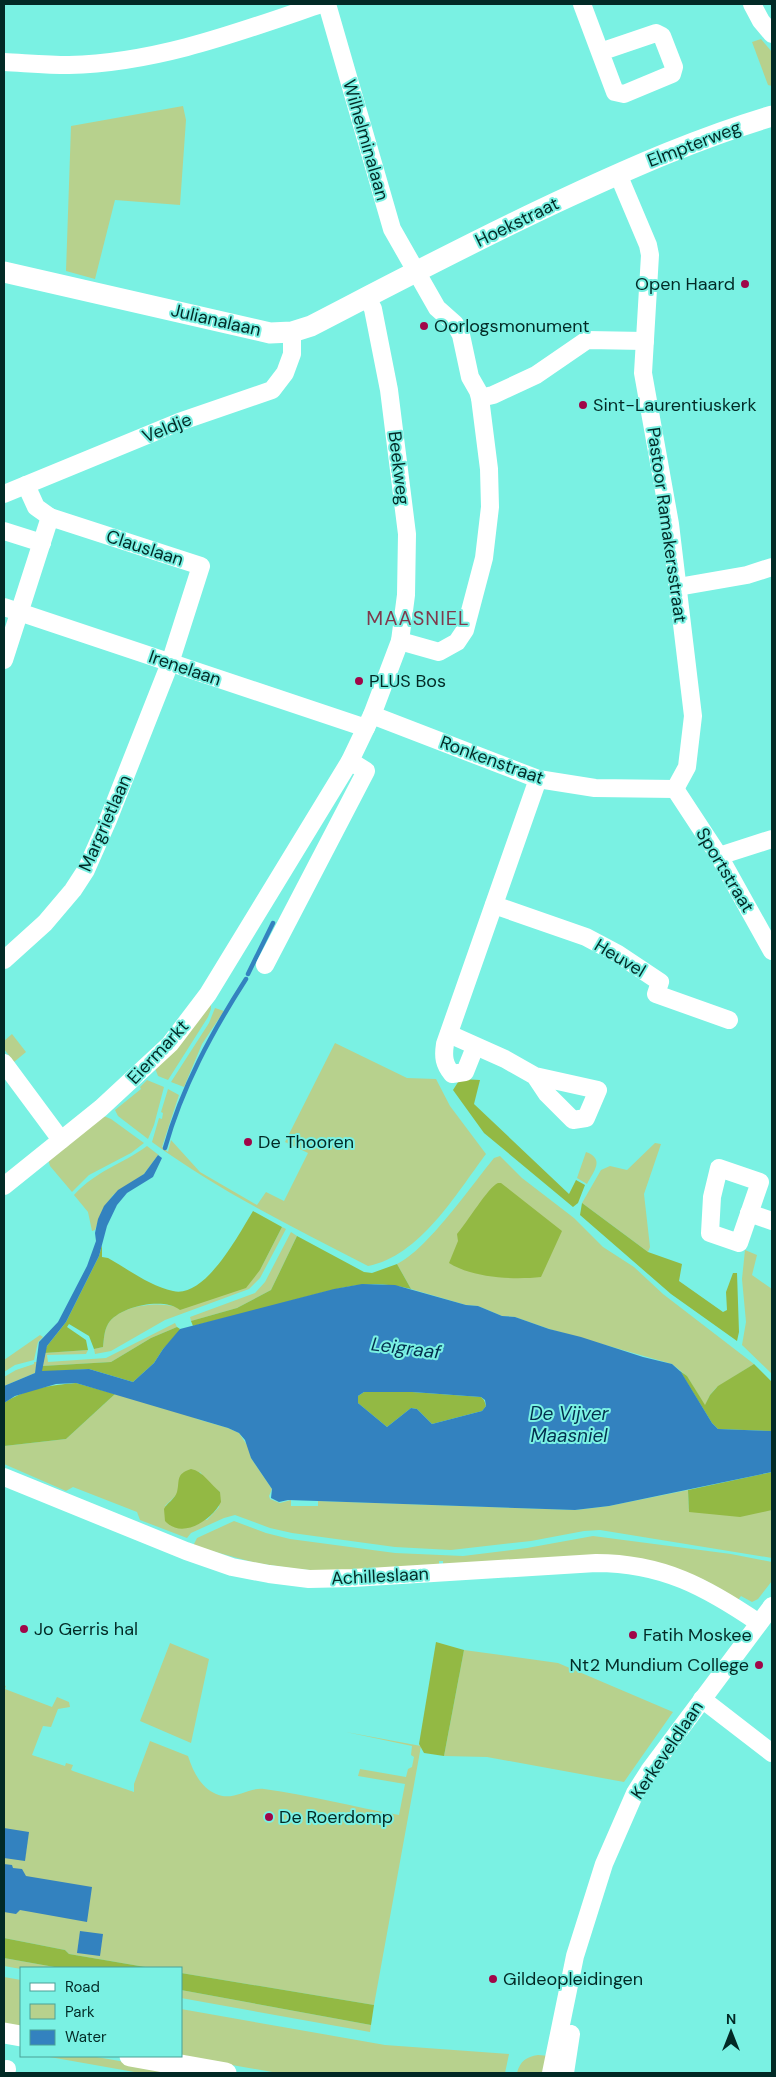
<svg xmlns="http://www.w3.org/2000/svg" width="776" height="2077" font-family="'DM Sans',sans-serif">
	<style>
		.green { fill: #b7d18d; fill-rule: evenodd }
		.forest { fill: #93b944 }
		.water { fill: #3382bf; fill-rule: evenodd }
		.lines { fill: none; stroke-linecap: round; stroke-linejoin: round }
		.stream { stroke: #3382bf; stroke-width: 4.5 }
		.minor { stroke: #fff; stroke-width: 18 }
		.tertiary { stroke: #fff; stroke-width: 21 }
		.poi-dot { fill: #a00648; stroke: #7af1e3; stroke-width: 2 }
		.labels { text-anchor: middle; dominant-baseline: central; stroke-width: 4; stroke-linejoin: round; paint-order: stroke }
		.street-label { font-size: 18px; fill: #022a26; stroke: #7af1e3 }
		.poi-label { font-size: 18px; fill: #022a26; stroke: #7af1e3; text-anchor: start }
		.water-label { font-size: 19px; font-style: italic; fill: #032f4e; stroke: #7af1e3 }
		.quarter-label { font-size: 20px; letter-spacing: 1px; fill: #80394c; stroke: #7af1e3 }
	</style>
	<rect width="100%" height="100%" fill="#7af1e3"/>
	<g class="green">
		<polygon points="761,39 772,52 772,86 768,85 752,42"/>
		<polygon points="183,106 186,120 180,205 115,200 95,279 66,271 71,126"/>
		<polygon points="211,1002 211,1009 208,1017 168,1080 158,1076 155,1068 184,1040"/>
		<polygon points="215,1008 224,1011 202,1044 184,1087 171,1082 209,1023"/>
		<polygon points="12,1034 26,1052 14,1062 4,1049 4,1041"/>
		<path d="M335 1043 407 1078 436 1079 450 1106 486 1154C456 1194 420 1256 368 1266 294 1228 219 1191 152 1142L159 1118 162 1119 163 1113 161 1112 168 1089 179 1095 162 1147 168 1152 171 1140 200 1172 257 1205 266 1192 284 1201 308 1153 285 1142Z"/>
		<polygon points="147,1080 164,1087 154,1125 148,1139 118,1116 115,1110 141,1089 140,1087"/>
		<polygon points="101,1115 111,1119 144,1143 131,1153 89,1175 72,1192 50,1166 48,1159"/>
		<polygon points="655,1143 661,1144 644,1194 650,1247 648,1252 582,1203 601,1170 610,1166 627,1170"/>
		<path d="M147 1146 160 1156 158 1155 144 1174 113 1195 101 1213 95 1230 92 1231 88 1212 74 1195C97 1170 121 1165 147 1146Z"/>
		<path d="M586 1152C605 1159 594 1171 587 1184L577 1178Z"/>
		<path d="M500 1156 522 1178 574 1218 603 1247 634 1267 663 1294 754 1364 716 1388 710 1395 705 1406 687 1376 672 1364 549 1329 515 1317 502 1316 478 1306 466 1305 411 1289 397 1264C427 1250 471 1186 494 1158Z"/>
		<path d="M282 1227 286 1229 260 1278 249 1289 165 1320 111 1351 95 1354 94 1349 103 1347C104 1339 104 1331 108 1324 119 1305 158 1301 177 1307L260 1270Z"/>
		<polygon points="291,1232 297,1236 271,1290 237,1308 191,1321 190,1317 255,1293 265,1282"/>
		<polygon points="745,1250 757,1255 752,1275 772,1289 772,1374 742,1345 746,1322 742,1279"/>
		<polygon points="175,1323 177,1327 151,1338 111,1362 42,1366 44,1353 88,1350 86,1354 47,1355 48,1362 106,1358"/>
		<polygon points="40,1335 43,1337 38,1342 34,1360 15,1365 4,1372 4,1360"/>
		<polygon points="34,1362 37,1362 35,1373 4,1386 4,1377 16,1370 34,1364"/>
		<path d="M115 1394 188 1414 197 1419 228 1428 239 1433 249 1448 251 1458 272 1489 269 1496 270 1499 280 1503 291 1500V1506H318V1501L576 1510 609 1506 688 1490 689 1512 772 1510V1558L600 1530 584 1531 531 1541 451 1550 395 1547 292 1533 270 1528 235 1515 224 1518 191 1533 187 1538 140 1520 137 1512 73 1487 66 1491 4 1464V1446L66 1439ZM200 1472 210 1485 220 1492 219 1507 207 1520 165 1506Z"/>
		<path d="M234 1521 266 1533 290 1539 395 1553 463 1556 527 1548 593 1536 731 1554 772 1562V1581L758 1599 752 1602 741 1596 738 1600C704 1576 669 1564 629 1557L443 1565V1561H439V1566L322 1571 297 1569 256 1563 193 1546 197 1538Z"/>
		<polygon points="170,1643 209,1659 191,1743 140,1721"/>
		<polygon points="464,1650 558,1663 673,1712 624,1782 487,1757 444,1756"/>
		<path d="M4 1685 6 1686 5 1689 52 1707 57 1697 69 1702 70 1707 58 1709 51 1727 43 1726 32 1755 65 1766 66 1763 73 1765 71 1770 73 1771 134 1792V1784L150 1741 188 1756C193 1771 200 1787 216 1794 233 1802 248 1787 264 1789 309 1795 354 1807 399 1815L405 1784 358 1776 360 1769 406 1777 408 1769 412 1767 414 1757 411 1755 412 1746 346 1732 421 1746 374 2005 181 1973V1968H151L69 1954 65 1950 4 1938Z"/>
		<polygon points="4,1958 60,1968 21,1969 4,1966"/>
		<polygon points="4,1977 21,1980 21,2028 4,2025"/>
		<polygon points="181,1990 371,2025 370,2032 181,1998"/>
		<polygon points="181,2009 385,2045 509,2054 505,2073 278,2073 181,2056"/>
		<path d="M538 2055 550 2056 547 2073H517C520 2061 526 2057 538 2055Z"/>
		<polygon points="44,2056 91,2056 188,2073 140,2073"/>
	</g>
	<g class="forest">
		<polygon points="460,1079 480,1080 474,1104 569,1194 576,1180 585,1185 578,1203 573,1207 484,1133 453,1090"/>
		<path d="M498 1183H501L562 1231 541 1277C513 1280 473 1278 449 1263L458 1241 457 1234C466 1224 489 1186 498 1183Z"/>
		<polygon points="582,1203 648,1252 682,1264 679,1281 723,1312 727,1310 726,1292 733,1273 737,1273 739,1332 737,1341 671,1294 580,1215"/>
		<path d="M253 1211 282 1227 260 1270 246 1288 180 1310C164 1297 119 1306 108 1324 104 1331 104 1339 103 1347L94 1349 89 1336 69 1324 67 1327 86 1340 88 1350 44 1353 47 1346 66 1322 99 1256 102 1245V1257L108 1258C129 1270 150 1286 173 1291 205 1299 239 1234 253 1211Z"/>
		<path d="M297 1236 364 1272 372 1273 397 1264 411 1289C363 1277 335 1290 290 1301 258 1310 225 1318 193 1326L191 1321 237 1308 271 1290Z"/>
		<polygon points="177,1327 180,1329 178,1333 163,1349 154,1363 133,1382 89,1369 42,1372 42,1366 111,1362 151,1338"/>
		<polygon points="754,1364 772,1382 772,1431 718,1429 712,1423 680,1371 687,1376 705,1405 710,1395 718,1386"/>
		<path d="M76 1383 115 1394 66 1439 4 1446V1403C24 1389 51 1385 76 1383Z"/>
		<polygon points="364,1392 412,1392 481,1397 484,1400 486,1406 482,1411 432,1424 417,1409 411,1408 387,1427 358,1403 358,1396"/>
		<path d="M191 1469C203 1471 211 1485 220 1492L221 1502C212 1520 182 1540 165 1521L164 1509C167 1503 175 1499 177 1492 180 1481 175 1474 191 1469Z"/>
		<polygon points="772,1472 772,1510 740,1517 689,1512 688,1490"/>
		<polygon points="436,1642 464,1650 444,1756 424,1753 419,1744"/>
		<polygon points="4,1938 65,1950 69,1954 151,1968 60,1968 4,1958"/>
		<polygon points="181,1973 374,2005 371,2025 181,1990"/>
	</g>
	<g class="water">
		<path d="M158 1155 162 1158 153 1177 127 1193 117 1205 107 1226 99 1256 66 1322 47 1346 42 1371 89 1369 133 1382 154 1363 163 1349 180 1329 334 1289 362 1284 395 1285 466 1305 478 1306 502 1316 515 1317 549 1329 581 1337 643 1357 672 1364 681 1372 712 1423 718 1429 772 1431V1472L609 1506 575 1510 318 1501 288 1500 279 1502 271 1498 272 1489 251 1458 245 1440 239 1433 228 1428 76 1383 56 1384 15 1396 4 1403V1386L35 1373 39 1342 58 1322 87 1266 96 1241 95 1233 98 1219 104 1206 118 1190 144 1174ZM364 1392H412L481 1397 485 1400 486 1406 482 1411 432 1424 417 1409 411 1408 387 1427 358 1403V1396Z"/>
		<polygon points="4,1828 29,1832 25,1861 4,1858"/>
		<polygon points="4,1864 12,1865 13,1868 22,1869 26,1876 92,1887 87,1922 20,1910 16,1914 4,1912"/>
		<polygon points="80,1931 103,1934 100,1956 77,1953"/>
	</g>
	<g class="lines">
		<g class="stream">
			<polyline points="248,974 273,923"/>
			<path d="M165 1148C182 1087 212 1032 246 979"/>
		</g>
		<g class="minor">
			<polyline points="327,4 392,229 437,308 455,324 461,335 470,377 478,391 480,398 489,469 490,507 484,558 465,630 457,642 439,652 400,641"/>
			<polyline points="582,4 615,92 624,94 672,74 674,67 662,36 656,33 600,52"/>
			<polyline points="752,4 761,21 772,34"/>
			<path d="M4 62C25 63 47 65 69 65 157 63 239 32 321 4"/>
			<polyline points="618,174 648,245 650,255 643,373 670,524 693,716 687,767 675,789"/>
			<polyline points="480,398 493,395 536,375 587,340 645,341"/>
			<polyline points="26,485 36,507 50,517"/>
			<polyline points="4,494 179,422 272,390 285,373 292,354 292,332"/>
			<polyline points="4,531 42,543"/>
			<polyline points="678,587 747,575 772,567"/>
			<polyline points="4,607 366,728"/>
			<polyline points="4,660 50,517 201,566 170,663 108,820 86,870 73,890 45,923 4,960"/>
			<polyline points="372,715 538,779 595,788 675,789"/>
			<polyline points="675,789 719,856 772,951"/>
			<polyline points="719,856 772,839"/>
			<polyline points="494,905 586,937 618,954 660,982 656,994 729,1020"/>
			<polyline points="265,965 366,771 350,761"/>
			<polyline points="449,1034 505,1059 535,1076 598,1090 586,1118 573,1120 547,1094 535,1076"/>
			<path d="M475 1047 465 1072 452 1074C444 1064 443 1057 445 1044L538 779"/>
			<polyline points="4,1063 61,1140"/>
			<polygon points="719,1168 760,1182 739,1243 710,1233 712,1197"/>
			<polyline points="4,1186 101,1108 170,1044 208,994 350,761 372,715 400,641 406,595 407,534 389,390 373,309 367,297"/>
			<polyline points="749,1213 772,1221"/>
			<path d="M4 1477 186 1551 232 1567 269 1574 309 1579 353 1578 596 1563C662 1563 706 1587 759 1623"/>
			<polyline points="702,1699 772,1753"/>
			<polyline points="6,2073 7,2069"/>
			<polyline points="551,2073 575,1956 604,1864 635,1793 649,1771 772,1606"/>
			<polyline points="565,2073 571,2034"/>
		</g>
		<g class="tertiary">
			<path d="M4 272 270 333 292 332 311 326C396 282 481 237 568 197 635 166 701 137 772 116"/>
			<polyline points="4,2033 21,2036"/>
			<polyline points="130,2056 226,2073"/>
		</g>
	</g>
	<g class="poi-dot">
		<circle cx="745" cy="284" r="5"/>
		<circle cx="424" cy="326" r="5"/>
		<circle cx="583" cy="405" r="5"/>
		<circle cx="359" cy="681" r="5"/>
		<circle cx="248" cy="1142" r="5"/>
		<circle cx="24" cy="1629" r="5"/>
		<circle cx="633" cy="1635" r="5"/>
		<circle cx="759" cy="1665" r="5"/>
		<circle cx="269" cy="1817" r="5"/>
		<circle cx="493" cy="1979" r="5"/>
	</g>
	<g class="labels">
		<g class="street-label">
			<text transform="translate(366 140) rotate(74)">Wilhelminalaan</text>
			<text transform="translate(694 144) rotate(-21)">Elmpterweg</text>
			<text transform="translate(517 222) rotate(-26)">Hoekstraat</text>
			<text transform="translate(216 320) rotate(13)">Julianalaan</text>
			<text transform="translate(167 428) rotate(-22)">Veldje</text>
			<text transform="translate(399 468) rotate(83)">Beekweg</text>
			<text transform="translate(667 525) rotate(82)">Pastoor Ramakersstraat</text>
			<text transform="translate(145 548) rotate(18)">Clauslaan</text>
			<text transform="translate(185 668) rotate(19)">Irenelaan</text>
			<text transform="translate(492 760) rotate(20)">Ronkenstraat</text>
			<text transform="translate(105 823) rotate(-66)">Margrietlaan</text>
			<text transform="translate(725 870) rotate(59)">Sportstraat</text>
			<text transform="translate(620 958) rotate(31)">Heuvel</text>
			<text transform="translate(158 1052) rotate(-47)">Eiermarkt</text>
			<text transform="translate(380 1576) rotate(-3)">Achilleslaan</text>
			<text transform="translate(667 1750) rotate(-56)">Kerkeveldlaan</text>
		</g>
		<g class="poi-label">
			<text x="735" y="284" text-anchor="end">Open Haard</text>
			<text x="434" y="326">Oorlogsmonument</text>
			<text x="593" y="405">Sint-Laurentiuskerk</text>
			<text x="369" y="681">PLUS Bos</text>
			<text x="258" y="1142">De Thooren</text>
			<text x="34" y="1629">Jo Gerris hal</text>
			<text x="643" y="1635">Fatih Moskee</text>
			<text x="749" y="1665" text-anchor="end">Nt2 Mundium College</text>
			<text x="279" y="1817">De Roerdomp</text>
			<text x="503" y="1979">Gildeopleidingen</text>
		</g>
		<g class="water-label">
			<text transform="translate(406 1348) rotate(7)">Leigraaf</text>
			<text x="569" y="1413">De Vijver<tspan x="569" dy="22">Maasniel</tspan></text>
		</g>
		<g class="quarter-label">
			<text x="418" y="618">MAASNIEL</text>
		</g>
	</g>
	<rect width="776" height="2077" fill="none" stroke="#022a26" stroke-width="10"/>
	<rect x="20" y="1967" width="162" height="90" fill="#7af1e3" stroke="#4aa197"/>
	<rect x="30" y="1983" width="25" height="8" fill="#ffffff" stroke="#4aa197"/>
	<text x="65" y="1992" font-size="15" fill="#022a26">Road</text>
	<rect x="30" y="2004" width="25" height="15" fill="#b7d18d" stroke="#4aa197"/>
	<text x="65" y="2017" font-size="15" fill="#022a26">Park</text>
	<rect x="30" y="2030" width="25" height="15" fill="#3382bf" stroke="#4aa197"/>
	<text x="65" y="2042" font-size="15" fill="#022a26">Water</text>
	<g transform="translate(731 2032)" stroke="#7af1e3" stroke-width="4" paint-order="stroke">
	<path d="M0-4L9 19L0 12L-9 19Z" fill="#022a26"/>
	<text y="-8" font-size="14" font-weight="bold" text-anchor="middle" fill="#022a26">N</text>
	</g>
</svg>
